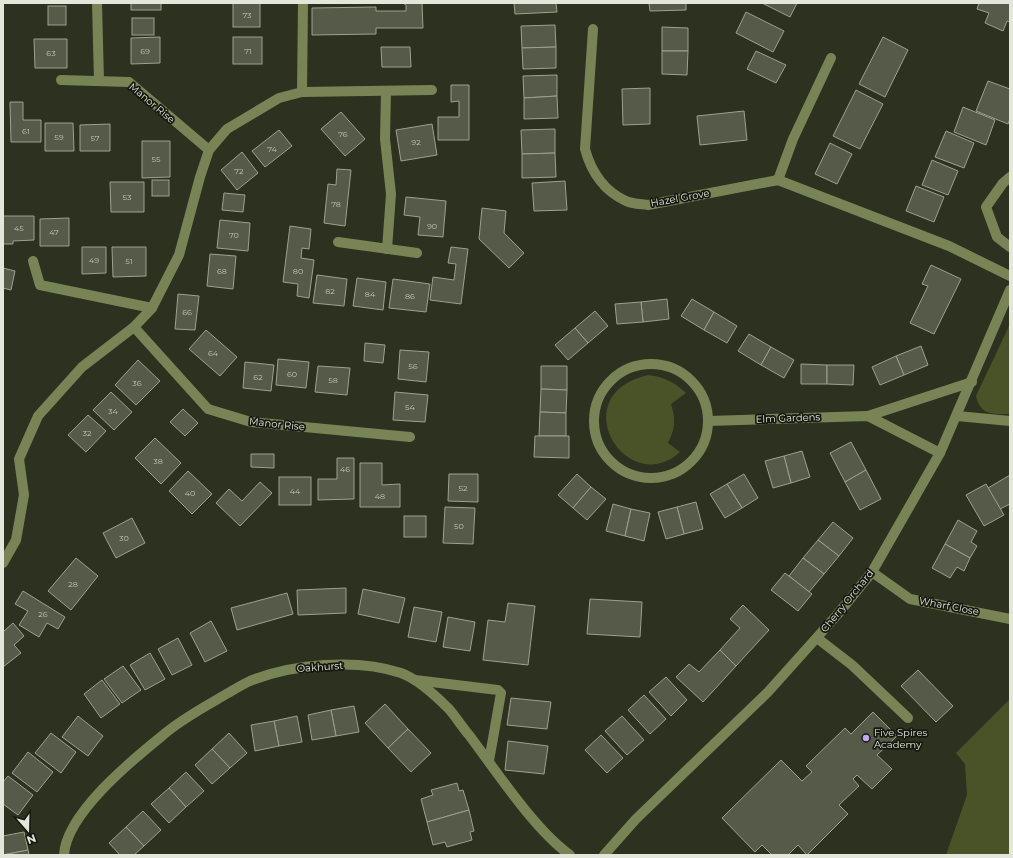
<svg xmlns="http://www.w3.org/2000/svg" width="1013" height="858" font-family="Montserrat,sans-serif">
	<style>
		.green { fill: #4a5328 }
		.building { fill: #565a48; stroke: #9da28e }
		.lines { fill: none; stroke-linecap: round; stroke-linejoin: round }
		.minor { stroke: #798456; stroke-width: 10 }
		.poi-dot { fill: #c1a8f3; stroke: #161810; stroke-width: 1.5 }
		.labels { text-anchor: middle; dominant-baseline: central; stroke-width: 3.5; stroke-linejoin: round; paint-order: stroke }
		.number-label { font-size: 8px; fill: #c0c3b6 }
		.street-label { font-size: 10px; fill: #e3e6db; stroke: #161810 }
		.poi-label { font-size: 10px; fill: #e3e6db; stroke: #161810; text-anchor: start }
	</style>
	<rect width="100%" height="100%" fill="#2d3120"/>
	<g class="green">
		<path d="M1010 324V414C992 414 981 416 976 396Z"/>
		<path d="M648 375C665 377 674 382 686 393L671 404C676 419 675 429 668 443L680 452C627 500 562 395 648 375Z"/>
		<polygon points="1010,699 1010,855 946,855 967,795 965,764 956,753"/>
	</g>
	<g class="building">
		<rect x="131" y="3" width="30" height="7"/>
		<rect x="233" y="3" width="27" height="24"/>
		<polygon points="403,3 425,3 422,4 423,28 376,28 376,34 312,35 312,8 376,7 376,11 406,11 406,5"/>
		<polygon points="514,3 556,3 557,12 515,14"/>
		<polygon points="649,3 686,3 686,10 650,11"/>
		<polygon points="762,3 797,3 790,17"/>
		<polygon points="979,3 1010,3 1010,22 1007,21 1003,31 985,23 989,13 977,9"/>
		<rect x="48" y="6" width="18" height="19"/>
		<polygon points="746,12 784,31 773,52 736,33"/>
		<rect x="132" y="18" width="22" height="17"/>
		<polygon points="555,25 556,47 522,48 521,26"/>
		<polygon points="662,27 688,28 688,51 662,51"/>
		<polygon points="160,37 160,63 131,64 131,38"/>
		<rect x="233" y="37" width="29" height="27"/>
		<polygon points="883,37 908,50 885,97 859,84"/>
		<polygon points="34,39 67,39 67,68 35,68"/>
		<polygon points="381,47 410,47 411,67 382,67"/>
		<polygon points="556,47 556,68 523,69 522,48"/>
		<polygon points="662,51 688,51 687,75 662,74"/>
		<polygon points="756,51 786,65 776,83 747,69"/>
		<polygon points="557,75 557,96 524,98 523,76"/>
		<polygon points="988,81 1010,89 1010,119 1008,124 976,111"/>
		<polygon points="451,85 469,85 469,140 438,140 438,117 459,117 459,101 451,102"/>
		<polygon points="650,88 650,124 623,125 622,89"/>
		<polygon points="856,90 883,104 860,149 833,136"/>
		<polygon points="557,96 558,118 524,119 524,98"/>
		<polygon points="10,102 23,102 23,120 41,120 41,142 11,142"/>
		<polygon points="963,107 995,120 986,145 954,132"/>
		<polygon points="744,111 747,140 700,145 697,116"/>
		<polygon points="341,112 365,139 345,156 321,129"/>
		<polygon points="45,123 73,123 74,151 45,151"/>
		<polygon points="110,124 110,151 80,151 80,125"/>
		<polygon points="432,124 437,155 401,161 396,130"/>
		<polygon points="555,129 555,153 522,154 521,130"/>
		<polygon points="279,130 292,146 265,167 252,151"/>
		<polygon points="946,131 974,143 964,168 935,157"/>
		<polygon points="142,141 170,141 170,177 142,178"/>
		<polygon points="830,143 852,154 837,184 815,174"/>
		<polygon points="242,152 258,173 237,190 221,170"/>
		<polygon points="555,153 556,177 522,178 522,154"/>
		<polygon points="932,160 958,171 948,195 922,185"/>
		<polygon points="337,169 351,170 345,226 324,223 328,184 336,185"/>
		<rect x="152" y="180" width="17" height="16"/>
		<polygon points="565,181 567,210 534,211 532,183"/>
		<polygon points="110,182 144,182 144,212 111,212"/>
		<polygon points="916,186 944,197 934,222 906,211"/>
		<polygon points="224,193 245,195 243,212 222,210"/>
		<polygon points="406,197 446,201 443,237 418,235 420,217 404,215"/>
		<polygon points="482,208 506,211 504,233 524,253 509,268 479,239"/>
		<polygon points="3,216 34,216 34,240 13,241 13,244 3,244"/>
		<polygon points="69,218 69,246 40,246 40,219"/>
		<polygon points="220,220 250,223 248,251 217,248"/>
		<polygon points="290,226 311,229 309,249 302,248 301,258 314,260 309,298 297,296 298,284 283,282"/>
		<polygon points="82,247 106,247 106,273 82,274"/>
		<polygon points="112,247 146,247 146,276 113,277"/>
		<polygon points="451,247 468,249 461,304 430,300 433,277 454,280 456,264 448,263"/>
		<polygon points="210,254 236,256 233,289 207,286"/>
		<polygon points="931,265 961,279 934,334 910,323 928,286 922,284"/>
		<polygon points="3,268 15,271 11,290 3,288"/>
		<polygon points="317,275 347,279 344,306 313,303"/>
		<polygon points="357,278 386,282 383,310 353,306"/>
		<polygon points="393,279 430,284 426,312 389,308"/>
		<polygon points="178,294 199,296 195,330 175,329"/>
		<polygon points="667,299 669,319 643,322 641,302"/>
		<polygon points="692,299 714,312 704,330 681,316"/>
		<polygon points="641,302 643,322 617,324 615,304"/>
		<polygon points="595,311 608,326 588,343 575,328"/>
		<polygon points="714,312 737,326 727,343 704,330"/>
		<polygon points="575,328 588,343 568,360 555,345"/>
		<polygon points="206,330 237,357 220,376 189,349"/>
		<polygon points="749,334 771,347 761,365 738,351"/>
		<polygon points="365,343 385,345 383,363 364,361"/>
		<polygon points="921,346 928,365 904,375 896,356"/>
		<polygon points="771,347 794,360 784,378 761,365"/>
		<polygon points="400,350 429,352 426,382 398,379"/>
		<polygon points="896,356 904,375 880,385 872,367"/>
		<polygon points="278,359 309,362 306,388 276,385"/>
		<polygon points="138,360 160,381 136,405 115,385"/>
		<polygon points="245,362 274,365 271,391 243,388"/>
		<polygon points="801,364 827,365 827,384 801,384"/>
		<polygon points="827,365 854,365 853,385 827,384"/>
		<polygon points="318,366 350,368 347,395 315,392"/>
		<polygon points="541,366 567,366 567,390 541,389"/>
		<polygon points="541,389 567,390 566,413 540,412"/>
		<polygon points="111,392 132,412 114,430 93,410"/>
		<polygon points="395,392 428,395 425,422 393,420"/>
		<polygon points="183,409 198,423 185,436 170,422"/>
		<polygon points="540,412 566,413 566,436 539,436"/>
		<polygon points="88,415 106,431 86,452 68,435"/>
		<polygon points="535,436 569,436 569,458 534,457"/>
		<polygon points="155,438 181,463 161,484 135,458"/>
		<polygon points="851,442 866,470 845,482 830,453"/>
		<polygon points="802,451 810,477 791,483 784,456"/>
		<polygon points="251,454 274,454 274,468 251,467"/>
		<polygon points="784,456 791,483 773,488 765,461"/>
		<polygon points="337,458 354,458 354,499 318,500 318,479 337,479"/>
		<polygon points="360,463 382,463 382,485 400,484 400,507 360,507"/>
		<polygon points="866,470 881,499 860,510 845,482"/>
		<polygon points="188,471 212,494 192,514 169,491"/>
		<polygon points="449,474 478,474 478,502 448,501"/>
		<polygon points="577,474 591,487 573,508 558,495"/>
		<polygon points="744,474 758,498 742,508 727,484"/>
		<polygon points="1010,475 1010,504 1000,509 988,488"/>
		<rect x="279" y="477" width="32" height="28"/>
		<polygon points="260,482 272,493 240,526 216,503 229,489 242,501"/>
		<polygon points="727,484 742,508 725,518 710,494"/>
		<polygon points="986,484 1004,515 984,526 966,495"/>
		<polygon points="591,487 606,499 587,520 573,508"/>
		<polygon points="696,502 703,529 684,534 677,507"/>
		<polygon points="613,504 631,509 625,536 606,531"/>
		<polygon points="445,507 475,508 473,544 443,543"/>
		<polygon points="677,507 684,534 666,539 658,512"/>
		<polygon points="631,509 650,513 644,541 625,536"/>
		<rect x="404" y="516" width="22" height="21"/>
		<polygon points="132,518 145,543 116,558 103,533"/>
		<polygon points="958,520 977,531 971,542 977,546 970,558 945,544"/>
		<polygon points="833,522 853,538 839,556 818,540"/>
		<polygon points="818,540 839,556 824,574 803,558"/>
		<polygon points="945,544 970,558 964,571 957,567 950,578 932,568"/>
		<polygon points="76,558 98,576 71,610 48,591"/>
		<polygon points="803,558 824,574 809,592 789,576"/>
		<polygon points="785,573 812,594 798,611 771,590"/>
		<polygon points="346,588 346,613 298,615 297,590"/>
		<polygon points="363,589 405,598 399,623 358,614"/>
		<polygon points="23,591 65,617 58,629 47,623 39,637 19,625 28,611 15,604"/>
		<polygon points="287,593 293,614 237,630 231,608"/>
		<polygon points="590,599 642,602 640,637 587,634"/>
		<polygon points="508,603 535,606 528,665 483,660 488,620 505,622"/>
		<polygon points="743,605 769,630 736,666 720,650 740,628 730,619"/>
		<polygon points="414,607 442,612 436,642 408,637"/>
		<polygon points="448,617 475,622 470,651 443,647"/>
		<polygon points="211,621 227,651 205,662 190,633"/>
		<polygon points="13,623 24,636 14,645 21,653 3,667 3,632"/>
		<polygon points="178,638 192,665 172,675 158,649"/>
		<polygon points="720,650 736,666 703,702 676,677 689,664 699,672"/>
		<polygon points="150,653 165,679 145,690 130,665"/>
		<polygon points="123,666 141,690 122,703 104,679"/>
		<polygon points="918,670 953,706 936,722 901,686"/>
		<polygon points="666,677 687,700 671,716 649,692"/>
		<polygon points="102,680 120,704 101,718 84,694"/>
		<polygon points="644,695 666,719 650,734 628,710"/>
		<polygon points="511,698 551,702 547,729 507,725"/>
		<polygon points="385,704 408,729 388,748 365,723"/>
		<polygon points="354,706 359,732 336,736 331,710"/>
		<polygon points="331,710 336,736 312,740 308,715"/>
		<polygon points="873,712 897,736 877,755 892,769 872,789 857,775 853,779 859,786 839,805 848,814 807,855 798,845 788,855 772,855 762,845 755,852 722,818 781,760 802,781 812,772 806,766 845,728 851,734"/>
		<polygon points="78,716 103,736 88,756 62,737"/>
		<polygon points="297,716 302,742 279,746 274,721"/>
		<polygon points="622,716 644,740 627,755 605,731"/>
		<polygon points="274,721 279,746 255,751 251,725"/>
		<polygon points="408,729 431,753 411,772 388,748"/>
		<polygon points="51,733 76,752 61,773 35,753"/>
		<polygon points="229,733 247,753 230,768 212,749"/>
		<polygon points="601,735 623,758 607,773 585,750"/>
		<polygon points="508,741 548,746 544,774 505,770"/>
		<polygon points="212,749 230,768 212,784 195,765"/>
		<polygon points="28,752 53,772 37,792 12,773"/>
		<polygon points="186,772 204,791 186,807 169,788"/>
		<polygon points="8,776 33,795 18,815 3,804 3,782"/>
		<polygon points="457,783 459,791 463,790 469,810 427,822 421,799 433,795 431,790"/>
		<polygon points="169,788 186,807 169,823 151,804"/>
		<polygon points="469,810 474,831 470,832 472,840 447,847 445,842 433,845 427,822"/>
		<polygon points="143,811 161,830 144,846 126,827"/>
		<polygon points="126,827 144,846 134,855 120,855 109,843"/>
		<polygon points="24,832 28,850 3,855 3,836"/>
		<polygon points="28,850 29,855 3,855"/>
	</g>
	<g class="lines">
		<g class="minor">
			<polyline points="97,3 99,81"/>
			<path d="M593 29 585 149C591 171 604 191 626 201 632 204 641 204 648 205L778 180 949 246 1010 276"/>
			<polyline points="61,80 129,82 209,150"/>
			<polyline points="386,91 385,139 391,194 387,249"/>
			<polyline points="302,92 303,3"/>
			<polyline points="1010,177 1003,183 986,207 997,237 1010,247"/>
			<polyline points="778,180 793,139 831,58"/>
			<polyline points="338,242 417,253"/>
			<polyline points="33,261 40,285 152,308"/>
			<polyline points="134,327 208,409 251,422 410,437"/>
			<circle cx="651" cy="421" r="57"/>
			<polyline points="868,416 972,382"/>
			<polyline points="957,416 1010,421"/>
			<polyline points="709,421 868,416 940,453"/>
			<polyline points="3,563 16,540 24,495 19,459 38,416 82,367 134,327 152,308 179,255 200,177 209,150 227,129 279,98 302,92 432,90"/>
			<polyline points="872,572 910,599 1010,619"/>
			<polyline points="817,638 852,665 908,718"/>
			<polyline points="415,680 498,690 501,693 489,761"/>
			<path d="M64 855C66 814 131 761 162 736 180 720 203 708 223 696 232 691 241 685 250 681 292 664 357 658 401 673 418 679 436 696 449 709 456 717 462 727 469 735 497 772 534 829 570 855"/>
			<polyline points="604,855 636,819 768,692 837,615 872,572 940,453 1010,290"/>
		</g>
	</g>
	<circle class="poi-dot" cx="866" cy="738" r="4"/>
	<g class="labels">
		<g class="number-label">
			<text x="247" y="15">73</text>
			<text x="145" y="51">69</text>
			<text x="248" y="51">71</text>
			<text x="51" y="53">63</text>
			<text x="26" y="131">61</text>
			<text x="343" y="134">76</text>
			<text x="59" y="137">59</text>
			<text x="95" y="138">57</text>
			<text x="416" y="142">92</text>
			<text x="272" y="149">74</text>
			<text x="156" y="159">55</text>
			<text x="239" y="171">72</text>
			<text x="127" y="197">53</text>
			<text x="336" y="204">78</text>
			<text x="432" y="226">90</text>
			<text x="19" y="228">45</text>
			<text x="54" y="232">47</text>
			<text x="234" y="235">70</text>
			<text x="94" y="260">49</text>
			<text x="129" y="261">51</text>
			<text x="222" y="271">68</text>
			<text x="298" y="271">80</text>
			<text x="330" y="291">82</text>
			<text x="370" y="294">84</text>
			<text x="410" y="296">86</text>
			<text x="187" y="312">66</text>
			<text x="213" y="353">64</text>
			<text x="413" y="366">56</text>
			<text x="292" y="374">60</text>
			<text x="258" y="377">62</text>
			<text x="333" y="380">58</text>
			<text x="137" y="383">36</text>
			<text x="410" y="407">54</text>
			<text x="113" y="411">34</text>
			<text x="87" y="433">32</text>
			<text x="158" y="461">38</text>
			<text x="345" y="469">46</text>
			<text x="463" y="488">52</text>
			<text x="295" y="491">44</text>
			<text x="190" y="493">40</text>
			<text x="380" y="496">48</text>
			<text x="459" y="526">50</text>
			<text x="124" y="538">30</text>
			<text x="73" y="584">28</text>
			<text x="43" y="614">26</text>
		</g>
		<g class="street-label">
			<text transform="translate(152 103) rotate(40)">Manor Rise</text>
			<text transform="translate(680 198) rotate(-10)">Hazel Grove</text>
			<text transform="translate(788 418) rotate(-2)">Elm Gardens</text>
			<text transform="translate(277 424) rotate(6)">Manor Rise</text>
			<text transform="translate(847 601) rotate(-51)">Cherry Orchard</text>
			<text transform="translate(949 606) rotate(11)">Wharf Close</text>
			<text transform="translate(320 667) rotate(-4)">Oakhurst</text>
		</g>
		<g class="poi-label">
			<text x="874" y="732">Five Spires<tspan x="874" dy="12">Academy</tspan></text>
		</g>
	</g>
	<rect width="1013" height="858" fill="none" stroke="#e3e6db" stroke-width="8"/>
	<g transform="translate(28 830) rotate(160)" stroke="#161810" stroke-width="3" paint-order="stroke">
	<path d="M0-3L7 15L0 10L-7 15Z" fill="#e3e6db"/>
	<text y="-6" font-size="11" font-weight="bold" text-anchor="middle" fill="#e3e6db">N</text>
	</g>
</svg>
